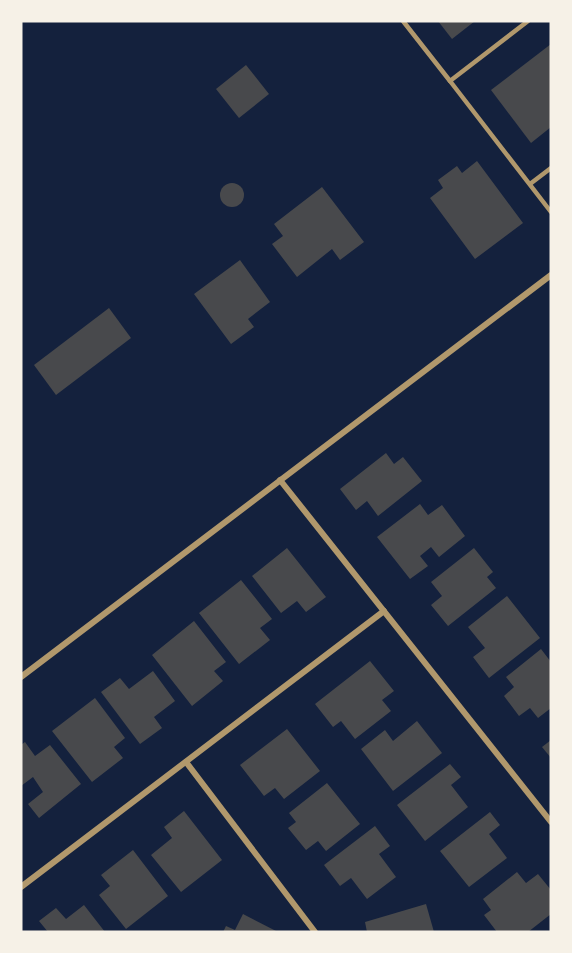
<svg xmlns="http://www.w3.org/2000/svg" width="572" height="953" font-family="Manrope,sans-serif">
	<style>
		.building { fill: #48494c }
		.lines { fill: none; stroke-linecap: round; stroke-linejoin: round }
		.service { stroke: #b1986c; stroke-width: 4.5 }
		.minor { stroke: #b1986c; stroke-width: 6 }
	</style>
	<rect width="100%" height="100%" fill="#14213d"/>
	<g class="building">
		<polygon points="438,21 475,21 452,39"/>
		<polygon points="551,44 551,127 531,143 491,90"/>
		<polygon points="246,65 269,94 239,118 216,89"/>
		<polygon points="477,161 523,223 475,259 430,198 443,188 438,180 457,166 462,173"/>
		<circle cx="232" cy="195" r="12"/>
		<polygon points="322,187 364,242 340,260 332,249 297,277 272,244 283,236 274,224"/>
		<polygon points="240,260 270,302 248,319 254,327 231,344 194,294"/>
		<polygon points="109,308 131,338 56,395 34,365"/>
		<polygon points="386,453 394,464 403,457 422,481 378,516 367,501 356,510 340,489"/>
		<polygon points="420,504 428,515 442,505 465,536 439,557 431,547 420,556 428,566 410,579 377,537"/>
		<polygon points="287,548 326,597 306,612 297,601 281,613 252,576"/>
		<polygon points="474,548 493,572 487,577 496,588 448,626 431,605 442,596 431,582"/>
		<polygon points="241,580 272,619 260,628 270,640 239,664 199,613"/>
		<polygon points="507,596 540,638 489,678 473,657 485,648 468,627"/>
		<polygon points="194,621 226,662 214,671 223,681 192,706 152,655"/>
		<polygon points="541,649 551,662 551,708 538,718 530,708 519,716 504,696 514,687 506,677"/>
		<polygon points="370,661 394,691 382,700 391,711 355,739 341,721 333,727 315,704"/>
		<polygon points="153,671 175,701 154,717 162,728 140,744 101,692 120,678 129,689"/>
		<polygon points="95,698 125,738 114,747 123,758 92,782 52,731"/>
		<polygon points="417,721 442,753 393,791 361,749 385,730 393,741"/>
		<polygon points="287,729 320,771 284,799 275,788 264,796 240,765"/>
		<polygon points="551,740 551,758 542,747"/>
		<polygon points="25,742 35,756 50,745 81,784 39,818 28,804 43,792 33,777 21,786 21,745"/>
		<polygon points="450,764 461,777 451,785 468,807 425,841 397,805"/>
		<polygon points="327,783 360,824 326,851 318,841 306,850 288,828 296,822 289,813"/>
		<polygon points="184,811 222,860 181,892 151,855 172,838 164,827"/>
		<polygon points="490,812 500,825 489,834 507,858 469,887 440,851"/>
		<polygon points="375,826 390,846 379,854 396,877 367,899 351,878 340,886 324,865"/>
		<polygon points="133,850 168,896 126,929 99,895 110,886 101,875"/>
		<polygon points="517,872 526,883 538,874 551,890 551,914 528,932 497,932 484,915 491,910 483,899"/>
		<polygon points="426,904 434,932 367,932 365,922"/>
		<polygon points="84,905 105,932 48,932 39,921 56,908 66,919"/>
		<polygon points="243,914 278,932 223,932 226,926 235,930"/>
	</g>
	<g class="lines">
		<g class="service">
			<polyline points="403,21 450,81"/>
			<polyline points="528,21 450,81 551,212"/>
			<polyline points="530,184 551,168"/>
		</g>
		<g class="minor">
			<polyline points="280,480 551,822"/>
			<polyline points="21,677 551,275"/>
			<polyline points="186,762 315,932"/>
			<polyline points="21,887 384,611"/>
		</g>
	</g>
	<rect width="572" height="953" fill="none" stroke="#f6f1e7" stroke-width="45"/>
</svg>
